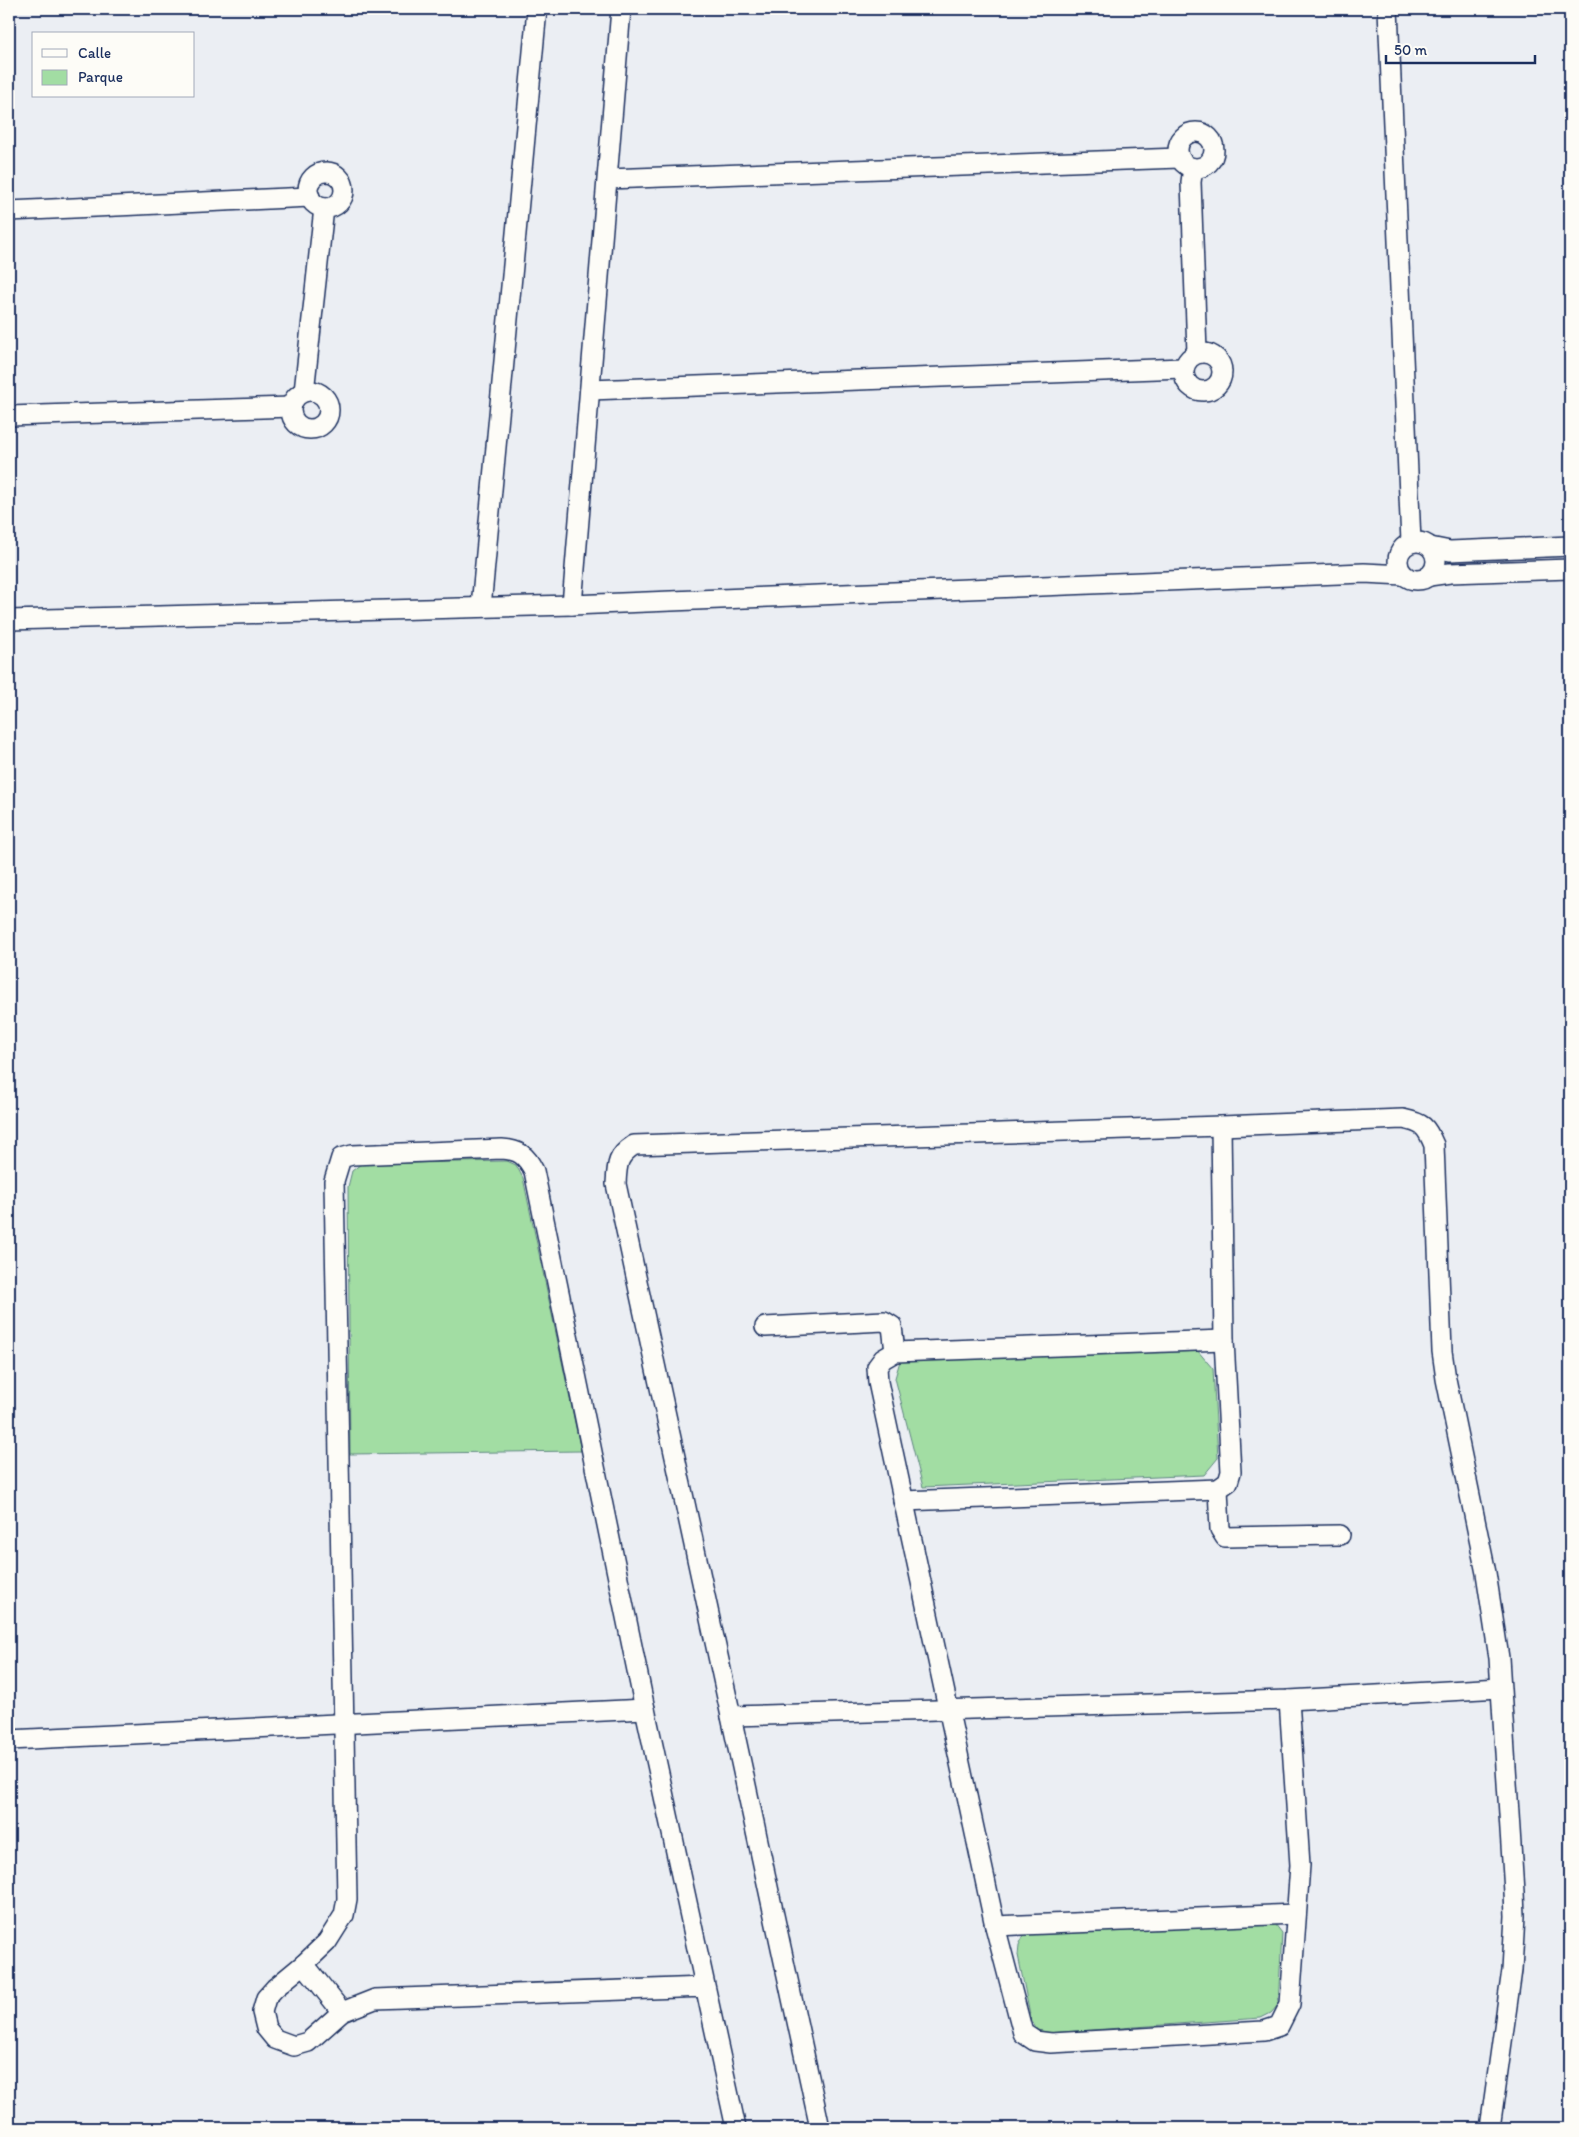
<svg xmlns="http://www.w3.org/2000/svg" width="1579" height="2137" font-family="Itim,sans-serif">
	<style>
		.green { fill: #a2dda3; stroke: #5e8680 }
		.lines { fill: none; stroke-linecap: round; stroke-linejoin: round }
		.minor-casing { stroke: #1b2f5e; stroke-width: 22 }
		.minor { stroke: #fdfcf7; stroke-width: 19 }
	</style>
	<rect width="100%" height="100%" fill="#ebeef3"/>
	<filter id="ink" filterUnits="userSpaceOnUse"><feTurbulence type="fractalNoise" baseFrequency=".02" numOctaves="2"/><feDisplacementMap in="SourceGraphic" scale="10" xChannelSelector="R" yChannelSelector="G"/><feConvolveMatrix kernelMatrix="1 2 1 2 8 2 1 2 1" color-interpolation-filters="sRGB"/></filter>
	<g filter="url(#ink)">
		<g class="green">
			<polygon points="507,1161 516,1165 523,1178 581,1451 350,1454 348,1187 352,1171 361,1164"/>
			<polygon points="1197,1350 1213,1369 1218,1458 1204,1475 923,1487 895,1378 900,1361"/>
			<polygon points="1275,1924 1282,1933 1278,2005 1271,2013 1261,2018 1050,2033 1037,2030 1031,2020 1018,1955 1019,1945 1024,1935"/>
		</g>
		<g class="lines">
			<g class="minor-casing">
				<g id="minor">
					<polyline points="621,9 572,605 1364,573 1404,575"/>
					<polyline points="1388,9 1411,542"/>
					<circle cx="1196" cy="150" r="18"/>
					<polyline points="1193,168 1191,182 1197,353"/>
					<circle cx="326" cy="190" r="18"/>
					<polyline points="608,179 1179,158"/>
					<polyline points="9,211 310,197"/>
					<circle cx="1203" cy="372" r="19"/>
					<polyline points="590,390 1183,368"/>
					<circle cx="310" cy="410" r="19"/>
					<polyline points="304,392 324,208"/>
					<polyline points="9,416 291,407"/>
					<circle cx="1417" cy="561" r="19"/>
					<polyline points="1430,547 1450,551 1570,546"/>
					<polyline points="1429,576 1450,573 1570,569"/>
					<polyline points="481,607 537,9"/>
					<polyline points="9,620 572,605"/>
					<polyline points="765,1327 884,1321 892,1326 895,1352"/>
					<polyline points="1224,1340 895,1352 883,1359 877,1367 878,1382 995,1926 1023,2033 1035,2041 1051,2043 1264,2031 1279,2026 1290,2004 1300,1865 1289,1700"/>
					<polyline points="1218,1489 1220,1529 1225,1537 1340,1535"/>
					<polyline points="903,1501 1218,1489 1228,1482 1231,1472 1224,1340 1221,1126"/>
					<polyline points="731,1716 1289,1700 1500,1688"/>
					<polyline points="9,1740 645,1709"/>
					<polyline points="995,1926 1296,1914"/>
					<polyline points="304,1964 342,2012"/>
					<path d="M705 1987 375 1999 342 2012 308 2042 294 2046 275 2039 266 2028 262 2012 266 1998 275 1988 304 1964 327 1942 344 1915 347 1899 334 1181 341 1158 352 1155 502 1149C519 1150 526 1155 534 1171L645 1709 736 2128"/>
					<path d="M820 2128 616 1184C617 1164 617 1156 634 1145L1221 1126 1403 1119C1423 1123 1426 1126 1434 1145L1442 1351 1446 1379 1486 1573 1499 1658 1514 1892 1515 1916 1512 1970 1490 2128"/>
				</g>
			</g>
			<use href="#minor" class="minor"/>
		</g>
	</g>
	<rect width="1579" height="2137" fill="none" stroke="#fdfcf7" stroke-width="30"/>
	<rect x="15" y="15" width="1549" height="2107" fill="none" stroke="#1b2f5e" stroke-width="2" filter="url(#ink)"/>
	<rect x="32" y="32" width="162" height="65" fill="#fdfcf7" stroke="#a3aaba"/>
	<rect x="42" y="49" width="25" height="8" fill="#fdfcf7" stroke="#a3aaba"/>
	<text x="78" y="58" font-size="15" fill="#1b2f5e">Calle</text>
	<rect x="42" y="70" width="25" height="15" fill="#a2dda3" stroke="#a3aaba"/>
	<text x="78" y="82" font-size="15" fill="#1b2f5e">Parque</text>
	<path d="M1386 55v8h149v-8" fill="none" stroke="#1b2f5e" stroke-width="2.5"/>
	<text x="1394" y="55" font-size="15" fill="#1b2f5e" stroke="#fdfcf7" stroke-width="4" paint-order="stroke">50 m</text>
</svg>
